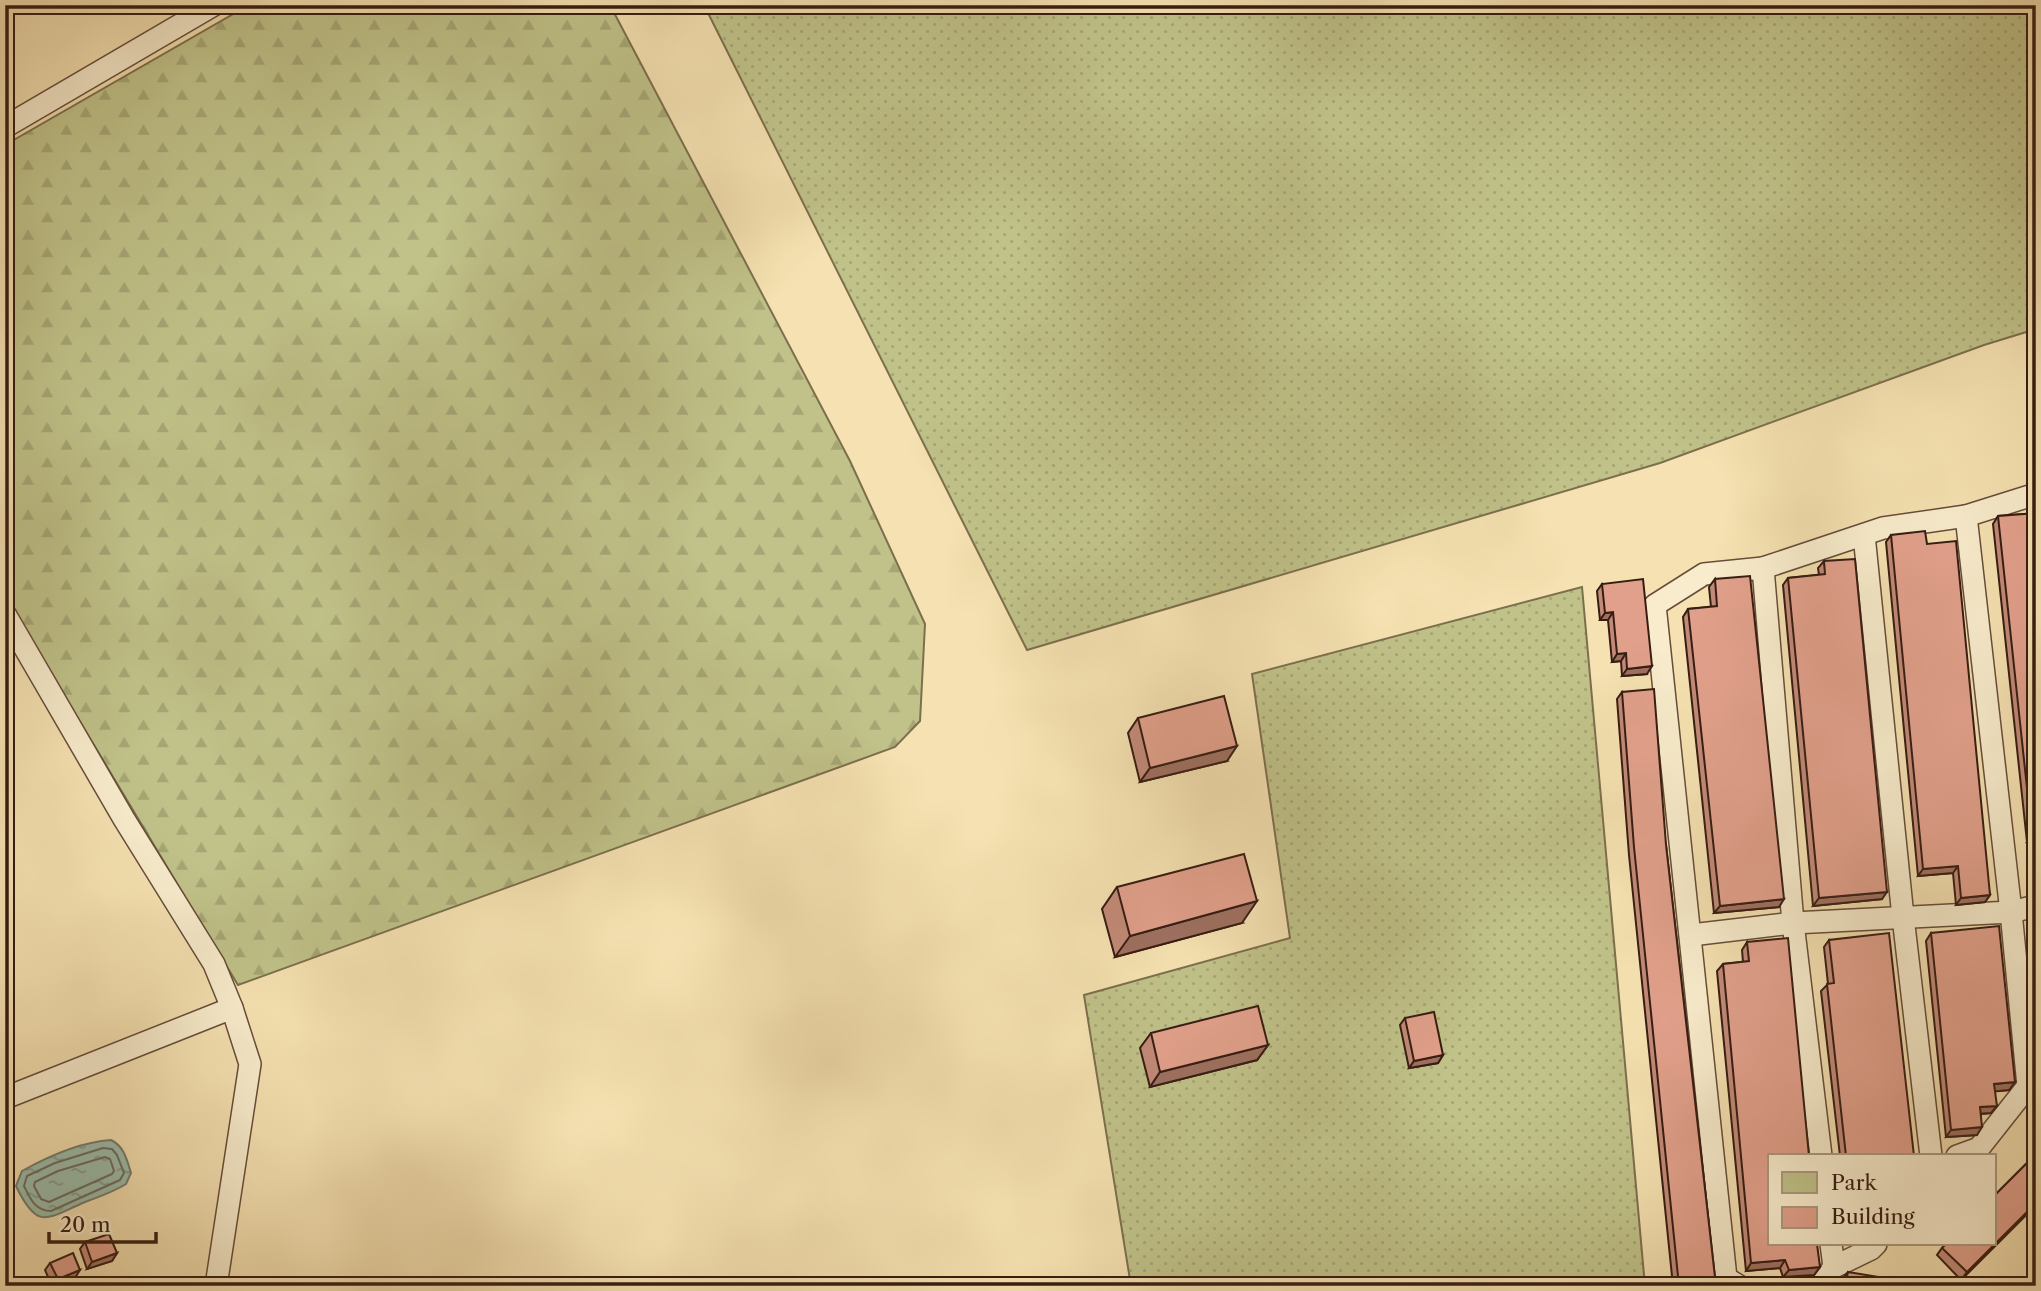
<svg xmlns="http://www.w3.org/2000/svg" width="2041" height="1291" font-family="'Libre Caslon Text',serif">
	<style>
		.green { fill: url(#green-dots); stroke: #7c6f4e; stroke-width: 2 }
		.forest { fill: url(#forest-firs); stroke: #7c6f4e; stroke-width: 2 }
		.water { fill: url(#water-ripples); stroke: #747d6f; stroke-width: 2 }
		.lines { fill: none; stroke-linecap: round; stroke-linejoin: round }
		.shore { stroke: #6a6d60; stroke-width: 2 }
		.lane-casing { stroke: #664d3a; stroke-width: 24 }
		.lane { stroke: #f8eccc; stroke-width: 21 }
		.wall { fill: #c28a78; stroke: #371c12; stroke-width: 2 }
		.shaded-wall { fill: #9e7061; stroke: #371c12; stroke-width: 2 }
		.building { fill: #e1a08b; stroke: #371c12; stroke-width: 2 }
	</style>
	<defs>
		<pattern id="green-dots" width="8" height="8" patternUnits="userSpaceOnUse" patternTransform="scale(1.75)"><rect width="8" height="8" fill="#c0c289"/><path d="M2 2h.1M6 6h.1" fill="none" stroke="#a6a675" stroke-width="1.8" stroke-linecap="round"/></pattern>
		<pattern id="forest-firs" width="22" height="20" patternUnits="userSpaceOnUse" patternTransform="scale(1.75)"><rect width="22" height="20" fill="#c0c289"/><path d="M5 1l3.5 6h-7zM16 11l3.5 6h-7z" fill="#a6a675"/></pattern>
		<pattern id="water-ripples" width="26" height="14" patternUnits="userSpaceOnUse" patternTransform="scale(1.75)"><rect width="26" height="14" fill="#9cbead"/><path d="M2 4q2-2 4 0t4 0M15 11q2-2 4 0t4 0" fill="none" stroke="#809a8b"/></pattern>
	</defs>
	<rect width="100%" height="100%" fill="#f5e1b1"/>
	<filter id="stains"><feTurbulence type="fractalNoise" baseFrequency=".00286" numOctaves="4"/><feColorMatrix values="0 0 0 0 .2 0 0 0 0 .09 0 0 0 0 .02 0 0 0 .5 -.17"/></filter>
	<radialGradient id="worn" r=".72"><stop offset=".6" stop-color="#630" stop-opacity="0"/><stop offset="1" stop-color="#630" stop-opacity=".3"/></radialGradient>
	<g class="green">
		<polygon points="704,5 2036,5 2036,329 1984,345 1660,463 1027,650"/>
		<polygon points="1582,587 1645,1286 1131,1286 1084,995 1290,938 1252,674"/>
	</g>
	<polygon class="forest" points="249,5 610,5 850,461 925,624 920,721 895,747 238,985 5,597 5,145"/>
	<path class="water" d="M111 1140C124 1146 127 1160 131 1173L126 1184C113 1192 99 1197 85 1202 47 1218 38 1232 16 1186L22 1171C47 1157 81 1142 111 1140Z"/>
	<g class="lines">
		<g class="shore">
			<path d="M103 1148 112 1149 117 1155 124 1173 120 1180 51 1211C35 1211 30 1198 24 1186L27 1176 55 1163Z"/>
			<polygon points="105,1157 110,1159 114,1171 112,1174 49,1202 41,1199 34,1186 35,1182 58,1171"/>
		</g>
		<g class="lane-casing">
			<g id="lane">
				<polyline points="5,127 214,5"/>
				<polyline points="1966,516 2011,912 2028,1086"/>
				<polyline points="1864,535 1903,917 1931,1156"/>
				<polyline points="5,614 124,819 214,964 232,1008"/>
				<polyline points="1691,935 1793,923 2011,912 2036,906"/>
				<polyline points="5,1098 232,1008 250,1064 216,1286"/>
				<polyline points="1821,1156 1793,923 1763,568 1883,528 1966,516 2036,494"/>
				<polyline points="1957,1156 1979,1148 2035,1077"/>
				<polyline points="1831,1244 1834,1267"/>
				<polyline points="1739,1286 1726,1278 1655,605 1704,574 1763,568"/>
				<polyline points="1819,1286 1834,1267 1871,1249 1876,1244"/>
			</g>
		</g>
		<use href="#lane" class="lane"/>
	</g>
	<g class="wall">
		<polygon points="2036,513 2036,841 2027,842 1993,524 1998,516"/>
		<polygon points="1891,535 1927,544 1990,895 1985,902 1956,905 1953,873 1918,876 1886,542"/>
		<polygon points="1824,561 1882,899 1813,906 1783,585 1788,578 1819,575 1818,568"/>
		<polygon points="1715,579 1779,907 1714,913 1683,617 1688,609 1711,607 1709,587"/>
		<polygon points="1602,584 1647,674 1622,676 1621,661 1612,662 1608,620 1600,620 1597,591"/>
		<polygon points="1622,692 1666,845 1716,1286 1673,1286 1629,855 1617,699"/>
		<polygon points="1138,718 1227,761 1140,782 1128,733"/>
		<polygon points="1117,887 1242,923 1115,957 1102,909"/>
		<polygon points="1931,933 2009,1090 1995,1091 1991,1113 1981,1114 1977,1135 1946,1137 1926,941"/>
		<polygon points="1829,940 1914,1156 1840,1156 1821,991 1828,984 1824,947"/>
		<polygon points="1747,942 1820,1267 1814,1275 1783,1277 1780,1268 1746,1271 1717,971 1723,964 1743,962 1742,950"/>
		<polygon points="1405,1018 1443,1055 1438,1063 1409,1068 1400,1025"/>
		<polygon points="1151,1033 1268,1045 1257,1060 1150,1087 1140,1048"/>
		<polygon points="2036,1154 2036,1205 1961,1280 1937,1255 1942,1248"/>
		<polygon points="85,1242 117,1253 112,1261 87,1269 80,1249"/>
		<polygon points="50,1263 75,1278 52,1286 45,1270"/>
		<polygon points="2036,1267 2036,1286 2032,1286 2026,1279"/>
		<polygon points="1848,1272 1878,1286 1841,1286 1842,1279"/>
	</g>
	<g class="shaded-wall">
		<polygon points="1613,612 1608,620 1600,620 1605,613"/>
		<polygon points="1626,653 1621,661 1612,662 1617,654"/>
		<polygon points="1652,666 1647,674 1622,676 1627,669"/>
		<polygon points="1237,746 1227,761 1140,782 1150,768"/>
		<polygon points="2036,834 2036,841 2027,842 2032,835"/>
		<polygon points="1958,866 1953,873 1918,876 1923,869"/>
		<polygon points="1887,892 1882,899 1813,906 1819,898"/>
		<polygon points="1990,895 1985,902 1956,905 1961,898"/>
		<polygon points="1784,899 1779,907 1714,913 1720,906"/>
		<polygon points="1257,901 1242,923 1115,957 1130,936"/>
		<polygon points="1268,1045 1257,1060 1150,1087 1160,1072"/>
		<polygon points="1443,1055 1438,1063 1409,1068 1414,1061"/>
		<polygon points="2015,1082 2009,1090 1989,1092 1994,1084"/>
		<polygon points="1997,1106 1991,1113 1975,1114 1980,1107"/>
		<polygon points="1982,1127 1977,1135 1946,1137 1951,1130"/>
		<polygon points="2036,1203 2036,1205 1961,1280 1967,1272"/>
		<polygon points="117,1253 112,1261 87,1269 92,1262"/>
		<polygon points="1785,1260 1780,1268 1746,1271 1751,1263"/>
		<polygon points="1820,1267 1814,1275 1783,1277 1789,1270"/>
		<polygon points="80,1270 75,1278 53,1286 58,1279"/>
	</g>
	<g class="building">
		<polygon points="2036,513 2036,834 2032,835 1998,516"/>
		<polygon points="1925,531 1927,544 1956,541 1990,895 1961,898 1958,866 1923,869 1891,535"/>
		<polygon points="1855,559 1887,892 1819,898 1788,578 1825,574 1824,561"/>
		<polygon points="1750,576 1784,899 1720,906 1688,609 1717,606 1715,579"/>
		<polygon points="1643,579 1652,666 1627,669 1626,653 1617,654 1613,612 1605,613 1602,584"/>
		<polygon points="1654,689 1666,845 1716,1286 1679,1286 1634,847 1622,692"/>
		<polygon points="1224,696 1237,746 1150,768 1138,718"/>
		<polygon points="1244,854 1257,901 1130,936 1117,887"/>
		<polygon points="1999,926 2015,1082 1994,1084 1997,1106 1980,1107 1982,1127 1951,1130 1931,933"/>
		<polygon points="1889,933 1914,1156 1846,1156 1827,984 1834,983 1829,940"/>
		<polygon points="1788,938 1809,1156 1770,1156 1770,1244 1817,1244 1820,1267 1789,1270 1785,1260 1751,1263 1723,964 1749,961 1747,942"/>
		<polygon points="1258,1006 1268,1045 1160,1072 1151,1033"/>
		<polygon points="1434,1012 1443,1055 1414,1061 1405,1018"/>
		<polygon points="2036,1154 2036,1203 1967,1272 1942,1248 1946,1244 1994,1244 1994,1196"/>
		<polygon points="109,1234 117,1253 92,1262 85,1242"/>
		<polygon points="73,1253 80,1270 58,1279 50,1263"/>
		<polygon points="2036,1267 2036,1277 2031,1272"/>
		<polygon points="1848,1272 1879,1277 1878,1286 1845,1286"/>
	</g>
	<rect width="2041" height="1291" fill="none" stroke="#f5e1b1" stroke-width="28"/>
	<rect x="7" y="7" width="2027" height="1277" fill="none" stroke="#371c12" stroke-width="3.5"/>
	<rect x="14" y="14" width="2013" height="1263" fill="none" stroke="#371c12" stroke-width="2"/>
	<rect x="1768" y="1154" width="228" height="91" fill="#f8eccc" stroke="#ab9982" stroke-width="2"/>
	<rect x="1782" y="1172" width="35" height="21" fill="#c0c289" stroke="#ab9982" stroke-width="2"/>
	<text x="1831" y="1190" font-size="21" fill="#371c12">Park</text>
	<rect x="1782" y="1207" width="35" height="21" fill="#e1a08b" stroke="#ab9982" stroke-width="2"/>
	<text x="1831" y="1224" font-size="21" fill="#371c12">Building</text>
	<path d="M49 1232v10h107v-10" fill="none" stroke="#371c12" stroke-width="3.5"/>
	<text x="60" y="1232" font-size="21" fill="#371c12" stroke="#f8eccc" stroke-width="5" paint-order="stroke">20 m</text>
	<rect width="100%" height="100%" filter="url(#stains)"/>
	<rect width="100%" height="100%" fill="url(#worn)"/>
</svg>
